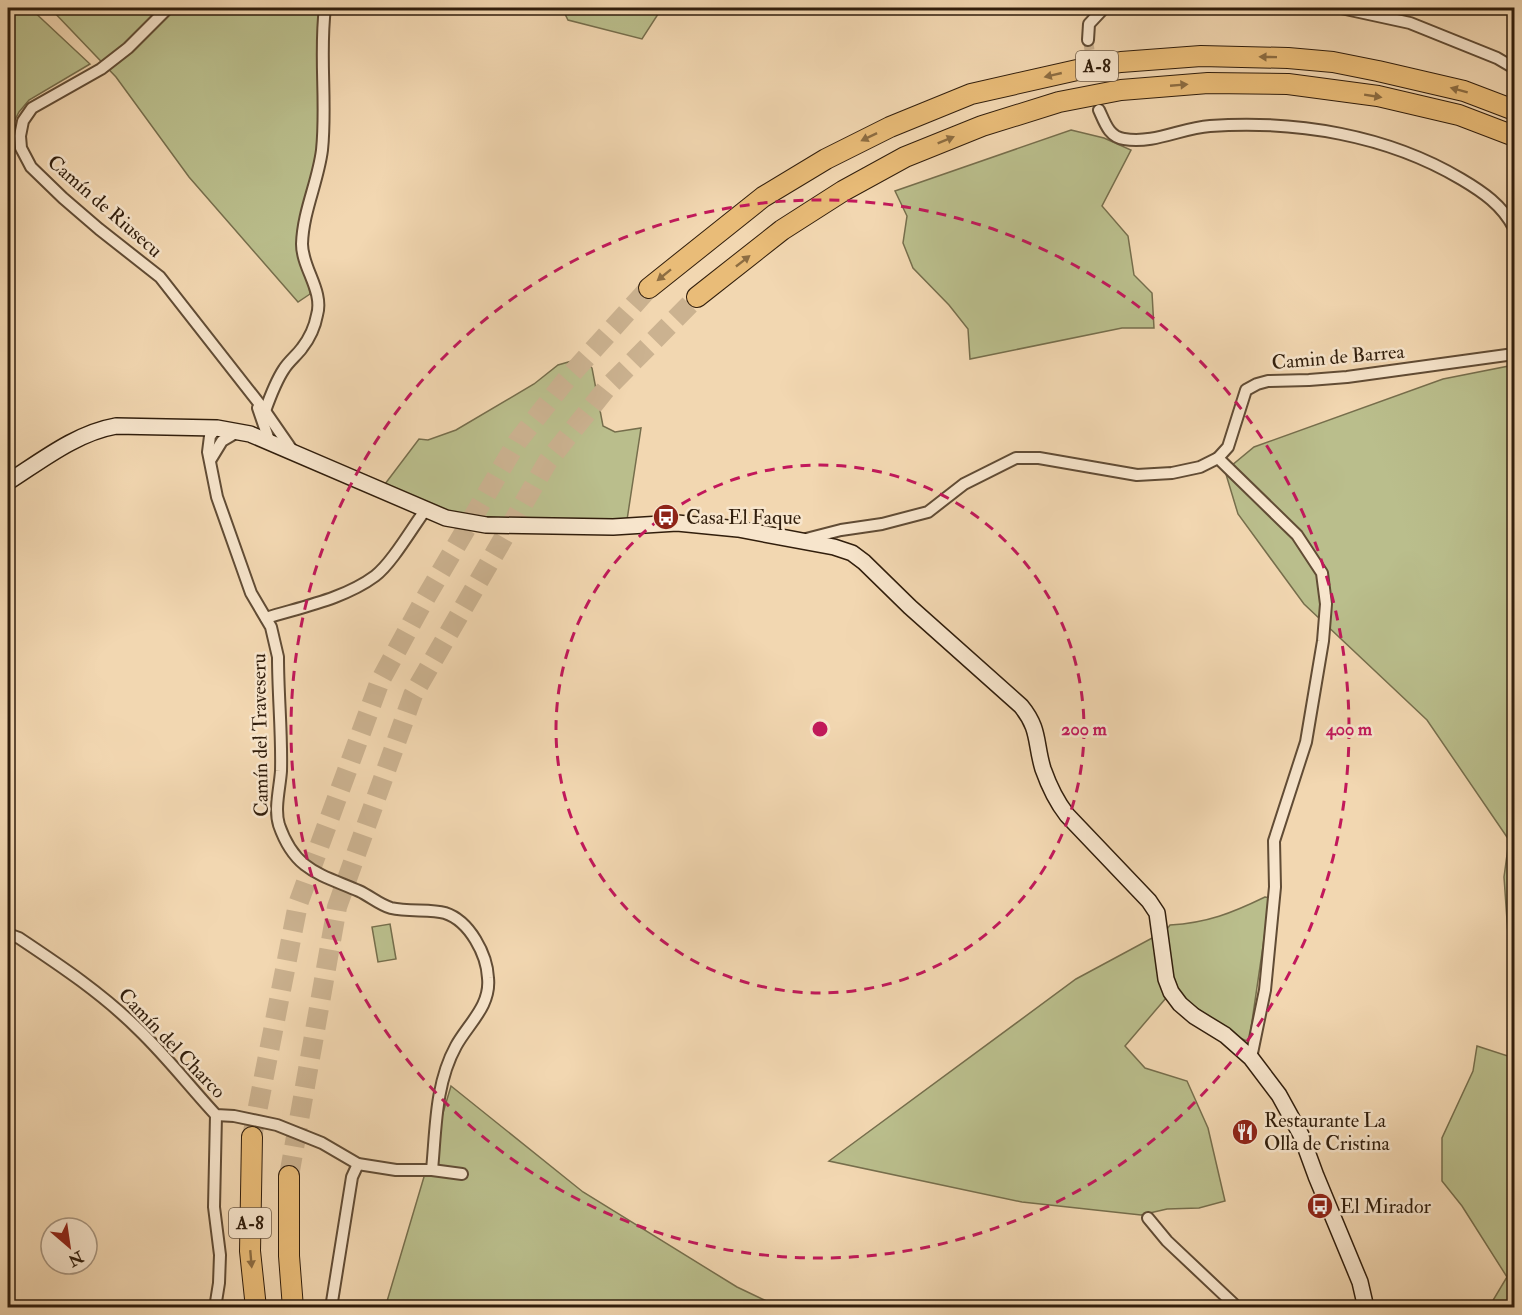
<svg xmlns="http://www.w3.org/2000/svg" width="1522" height="1315" font-family="'IM FELL Double Pica',serif">
	<style>
		.green { fill: #babe8c; stroke: #766e4c; stroke-width: 1.5 }
		.lines { fill: none; stroke-linecap: round; stroke-linejoin: round }
		.street-tunnel { stroke: #cbb290; stroke-width: 10; stroke-dasharray: 10 5; stroke-linecap: butt }
		.highway-tunnel { stroke: #cbb290; stroke-width: 20; stroke-dasharray: 20 10; stroke-linecap: butt }
		.street-casing { stroke: #614c35; stroke-width: 14 }
		.secondary-casing { stroke: #311e0c; stroke-width: 18 }
		.highway-casing { stroke: #311e0c; stroke-width: 22 }
		.street { stroke: #f7e5cc; stroke-width: 10 }
		.secondary { stroke: #f7e5cc; stroke-width: 15 }
		.highway { stroke: #e9bc78; stroke-width: 20 }
		.oneway { fill: #8d6d42 }
		.ring { fill: none; stroke: #c2185b; stroke-width: 3; stroke-dasharray: 10 8 }
		.labels { text-anchor: middle; dominant-baseline: central; stroke-width: 5; stroke-linejoin: round; paint-order: stroke }
		.shield { fill: #f7e5cc; stroke: #6c5a46; stroke-width: 1.5 }
		.shield-label { font-size: 18px; font-weight: bold; fill: #311e0c }
		.street-label { font-size: 20px; fill: #311e0c; stroke: #f7e5cc }
		.poi-label { font-size: 20px; fill: #311e0c; stroke: #f7e5cc; text-anchor: start }
		.centre { fill: #c2185b; stroke: #f7e5cc; stroke-width: 3 }
		.ring-label { font-size: 18px; text-anchor: middle; font-weight: bold; fill: #c2185b; stroke: #f7e5cc; stroke-width: 5; stroke-linejoin: round; paint-order: stroke }
	</style>
	<rect width="100%" height="100%" fill="#f2d7b1"/>
	<filter id="stains"><feTurbulence type="fractalNoise" baseFrequency=".00333" numOctaves="4"/><feColorMatrix values="0 0 0 0 .2 0 0 0 0 .09 0 0 0 0 .02 0 0 0 .5 -.17"/></filter>
	<radialGradient id="worn" r=".72"><stop offset=".6" stop-color="#630" stop-opacity="0"/><stop offset="1" stop-color="#630" stop-opacity=".3"/></radialGradient>
	<g class="green">
		<polygon points="8,8 30,8 90,64 29,100 19,112 8,133"/>
		<polygon points="50,8 324,8 320,143 301,222 310,294 298,302 189,177 116,77"/>
		<polygon points="562,8 662,8 642,39 568,20"/>
		<polygon points="1071,130 1104,138 1131,150 1102,206 1128,236 1134,275 1152,293 1154,328 1122,328 970,359 968,329 949,305 913,268 903,243 907,216 895,191"/>
		<polygon points="582,358 592,368 603,426 615,432 641,428 627,520 483,519 442,510 385,484 419,439 428,440 456,430 534,384 558,365"/>
		<polygon points="1514,365 1514,975 1510,963 1504,877 1509,840 1427,720 1304,604 1238,514 1225,471 1254,447 1443,379"/>
		<path d="M1265 897 1270 898 1249 1042 1238 1037 1181 997 1169 964 1167 929 1170 925C1207 923 1232 913 1265 897Z"/>
		<polygon points="390,924 396,959 378,962 372,927"/>
		<polygon points="1154,937 1156,961 1166,998 1125,1046 1145,1068 1187,1081 1208,1128 1225,1201 1199,1208 1167,1209 1141,1215 1022,1202 829,1161 1076,979"/>
		<polygon points="1477,1046 1514,1058 1514,1307 1489,1307 1507,1277 1462,1206 1442,1181 1442,1138 1473,1071"/>
		<polygon points="451,1086 583,1192 737,1287 779,1307 385,1308"/>
	</g>
	<g class="lines">
		<polyline class="street-tunnel" points="1088,40 1097,99"/>
		<g class="highway-tunnel">
			<polyline points="252,1137 298,904 380,681 422,604 517,442 566,380 649,288"/>
			<polyline points="289,1176 337,907 413,695 548,461 606,389 697,297"/>
		</g>
		<g class="street-casing">
			<g id="street">
				<polyline points="168,8 128,48 101,69 32,108 23,121 20,136 21,148 31,167 63,198 99,229 160,277 265,411 292,450"/>
				<polyline points="1341,8 1410,23 1497,58 1514,68"/>
				<polyline points="1088,40 1089,24 1104,8 1108,8"/>
				<path d="M1099 110C1105 123 1109 137 1124 139 1155 144 1181 128 1210 126 1296 120 1387 135 1461 179 1483 192 1502 205 1514 228"/>
				<polyline points="258,408 270,443"/>
				<path d="M265 411C270 397 276 381 284 369 289 361 297 355 302 348 309 339 315 326 317 315 324 291 302 268 302 244 303 211 318 182 322 150 327 102 319 55 325 8"/>
				<path d="M217 428 210 436 208 452 217 497 251 593 271 627 278 657C278 695 282 733 281 771 280 787 274 809 279 825 295 871 320 874 359 891 370 896 380 905 391 908 408 912 431 909 445 913 470 921 487 955 488 978 491 1006 468 1024 456 1046 435 1084 436 1129 432 1170"/>
				<polyline points="1218,458 1297,535 1322,573 1326,604 1323,641 1306,742 1274,841 1275,887 1265,990 1251,1058"/>
				<polyline points="211,459 222,441 239,431"/>
				<polyline points="806,539 841,530 882,524 928,512 964,484 1016,458 1039,458 1137,475 1172,473 1200,467 1218,458 1228,447 1246,390 1257,384 1268,381 1309,380 1347,377 1514,354"/>
				<path d="M266 618C301 607 344 599 375 576 392 563 412 528 426 509"/>
				<path d="M8 934 19 938C61 966 103 994 139 1030 167 1057 190 1087 216 1115L234 1116 277 1125 322 1143 358 1164 396 1170H432L462 1174"/>
				<polyline points="1148,1218 1167,1241 1238,1308"/>
				<polyline points="215,1308 219,1283 220,1255 214,1207 216,1115"/>
				<polyline points="331,1308 352,1177 358,1164"/>
			</g>
		</g>
		<g class="secondary-casing">
			<path id="secondary" d="M8 482C41 461 76 433 116 426L217 428 250 434 446 518 486 525 613 527 677 523 738 529 834 547 852 553 864 562 910 607 1021 706C1040 729 1035 743 1043 769 1049 786 1056 801 1067 815L1149 901 1157 913 1166 979 1171 992 1180 1004 1194 1016 1225 1035 1251 1058 1279 1095 1301 1135 1316 1176 1360 1282 1366 1308"/>
		</g>
		<g class="highway-casing">
			<g id="highway">
				<polyline points="649,288 763,197 826,159 890,127 971,94 1086,68 1121,62 1201,56 1288,58 1333,62 1378,71 1464,91 1514,110"/>
				<polyline points="697,297 782,230 843,191 905,157 982,126 1059,102 1121,90 1208,83 1288,84 1378,96 1459,115 1514,136"/>
				<polyline points="252,1137 250,1251 256,1308"/>
				<polyline points="289,1176 289,1256 293,1308"/>
			</g>
		</g>
		<use href="#street" class="street"/>
		<use href="#secondary" class="secondary"/>
		<use href="#highway" class="highway"/>
	</g>
	<defs><path id="oneway-solid" d="M-6-.8H1V-3.2L6.5 0L1 3.2V.8H-6Z" transform="scale(1.5)"/></defs>
	<g class="oneway">
		<use href="#oneway-solid" transform="translate(1268 57) rotate(-179)"/>
		<use href="#oneway-solid" transform="translate(1053 75) rotate(167)"/>
		<use href="#oneway-solid" transform="translate(1179 85) rotate(-5)"/>
		<use href="#oneway-solid" transform="translate(1459 90) rotate(-165)"/>
		<use href="#oneway-solid" transform="translate(1373 96) rotate(9)"/>
		<use href="#oneway-solid" transform="translate(869 137) rotate(154)"/>
		<use href="#oneway-solid" transform="translate(946 140) rotate(-22)"/>
		<use href="#oneway-solid" transform="translate(743 261) rotate(-38)"/>
		<use href="#oneway-solid" transform="translate(664 275) rotate(141)"/>
		<use href="#oneway-solid" transform="translate(251 1259) rotate(85)"/>
	</g>
	<g class="ring">
		<circle cx="820" cy="729" r="264"/>
		<circle cx="820" cy="729" r="529"/>
	</g>
	<defs>
		<g id="bus-disc" transform="scale(1.35)"><circle r="9.5" fill="#8f2418" stroke="#f7e5cc"/><path d="M-5-6H5V4H4V6H2V4H-2V6H-4V4H-5ZM-3.5-4V0h7V-4ZM-3.5 1.2v1.5H-2V1.2ZM2 1.2v1.5H3.5V1.2Z" fill="#fff"/></g>
		<g id="restaurant-disc" transform="scale(1.35)"><circle r="9.5" fill="#8f2418" stroke="#f7e5cc"/><path d="M-5-6h1v4h1v-4h1v4h1v-4h1v5L-1.5 .5V6h-2V.5L-5-1ZM5-6V6H3V1.5H1.5Q1.5-4 5-6Z" fill="#fff"/></g>
	</defs>
	<g fill-rule="evenodd">
		<use href="#bus-disc" x="666" y="517"/>
		<use href="#restaurant-disc" x="1245" y="1132"/>
		<use href="#bus-disc" x="1320" y="1206"/>
	</g>
	<g class="labels">
		<g class="shield">
			<rect x="1076" y="51" width="42" height="30" rx="4.5"/>
			<rect x="229" y="1208" width="42" height="30" rx="4.5"/>
		</g>
		<g class="shield-label">
			<text x="1097" y="66">A-8</text>
			<text x="250" y="1223">A-8</text>
		</g>
		<g class="street-label">
			<text transform="translate(105 206) rotate(41)">Camín de Riusecu</text>
			<text transform="translate(1338 357) rotate(-5)">Camin de Barrea</text>
			<text transform="translate(260 735) rotate(-91)">Camín del Traveseru</text>
			<text transform="translate(172 1043) rotate(46)">Camín del Charco</text>
		</g>
		<g class="poi-label">
			<text x="686" y="517">Casa El Faque</text>
			<text x="1264" y="1120">Restaurante La<tspan x="1264" dy="23">Olla de Cristina</tspan></text>
			<text x="1340" y="1206">El Mirador</text>
		</g>
	</g>
	<circle cx="820" cy="729" r="9" class="centre"/>
	<g class="ring-label">
		<text x="1084" y="735">200 m</text>
		<text x="1349" y="735">400 m</text>
	</g>
	<rect width="1522" height="1315" fill="none" stroke="#f2d7b1" stroke-width="30"/>
	<rect x="9" y="9" width="1504" height="1297" fill="none" stroke="#311e0c" stroke-width="3"/>
	<rect x="15" y="15" width="1492" height="1285" fill="none" stroke="#311e0c" stroke-width="1.5"/>
	<g transform="translate(69 1246) rotate(151)"><circle r="28" fill="#f7e5cc" stroke="#a8957f" stroke-width="1.5"/>
	<path d="M0-4.5L10 22L0 15L-10 22Z" fill="#8f2418"/>
	<text y="-9" font-size="16" font-weight="bold" text-anchor="middle" fill="#311e0c">N</text>
	</g>
	<rect width="100%" height="100%" filter="url(#stains)"/>
	<rect width="100%" height="100%" fill="url(#worn)"/>
</svg>
